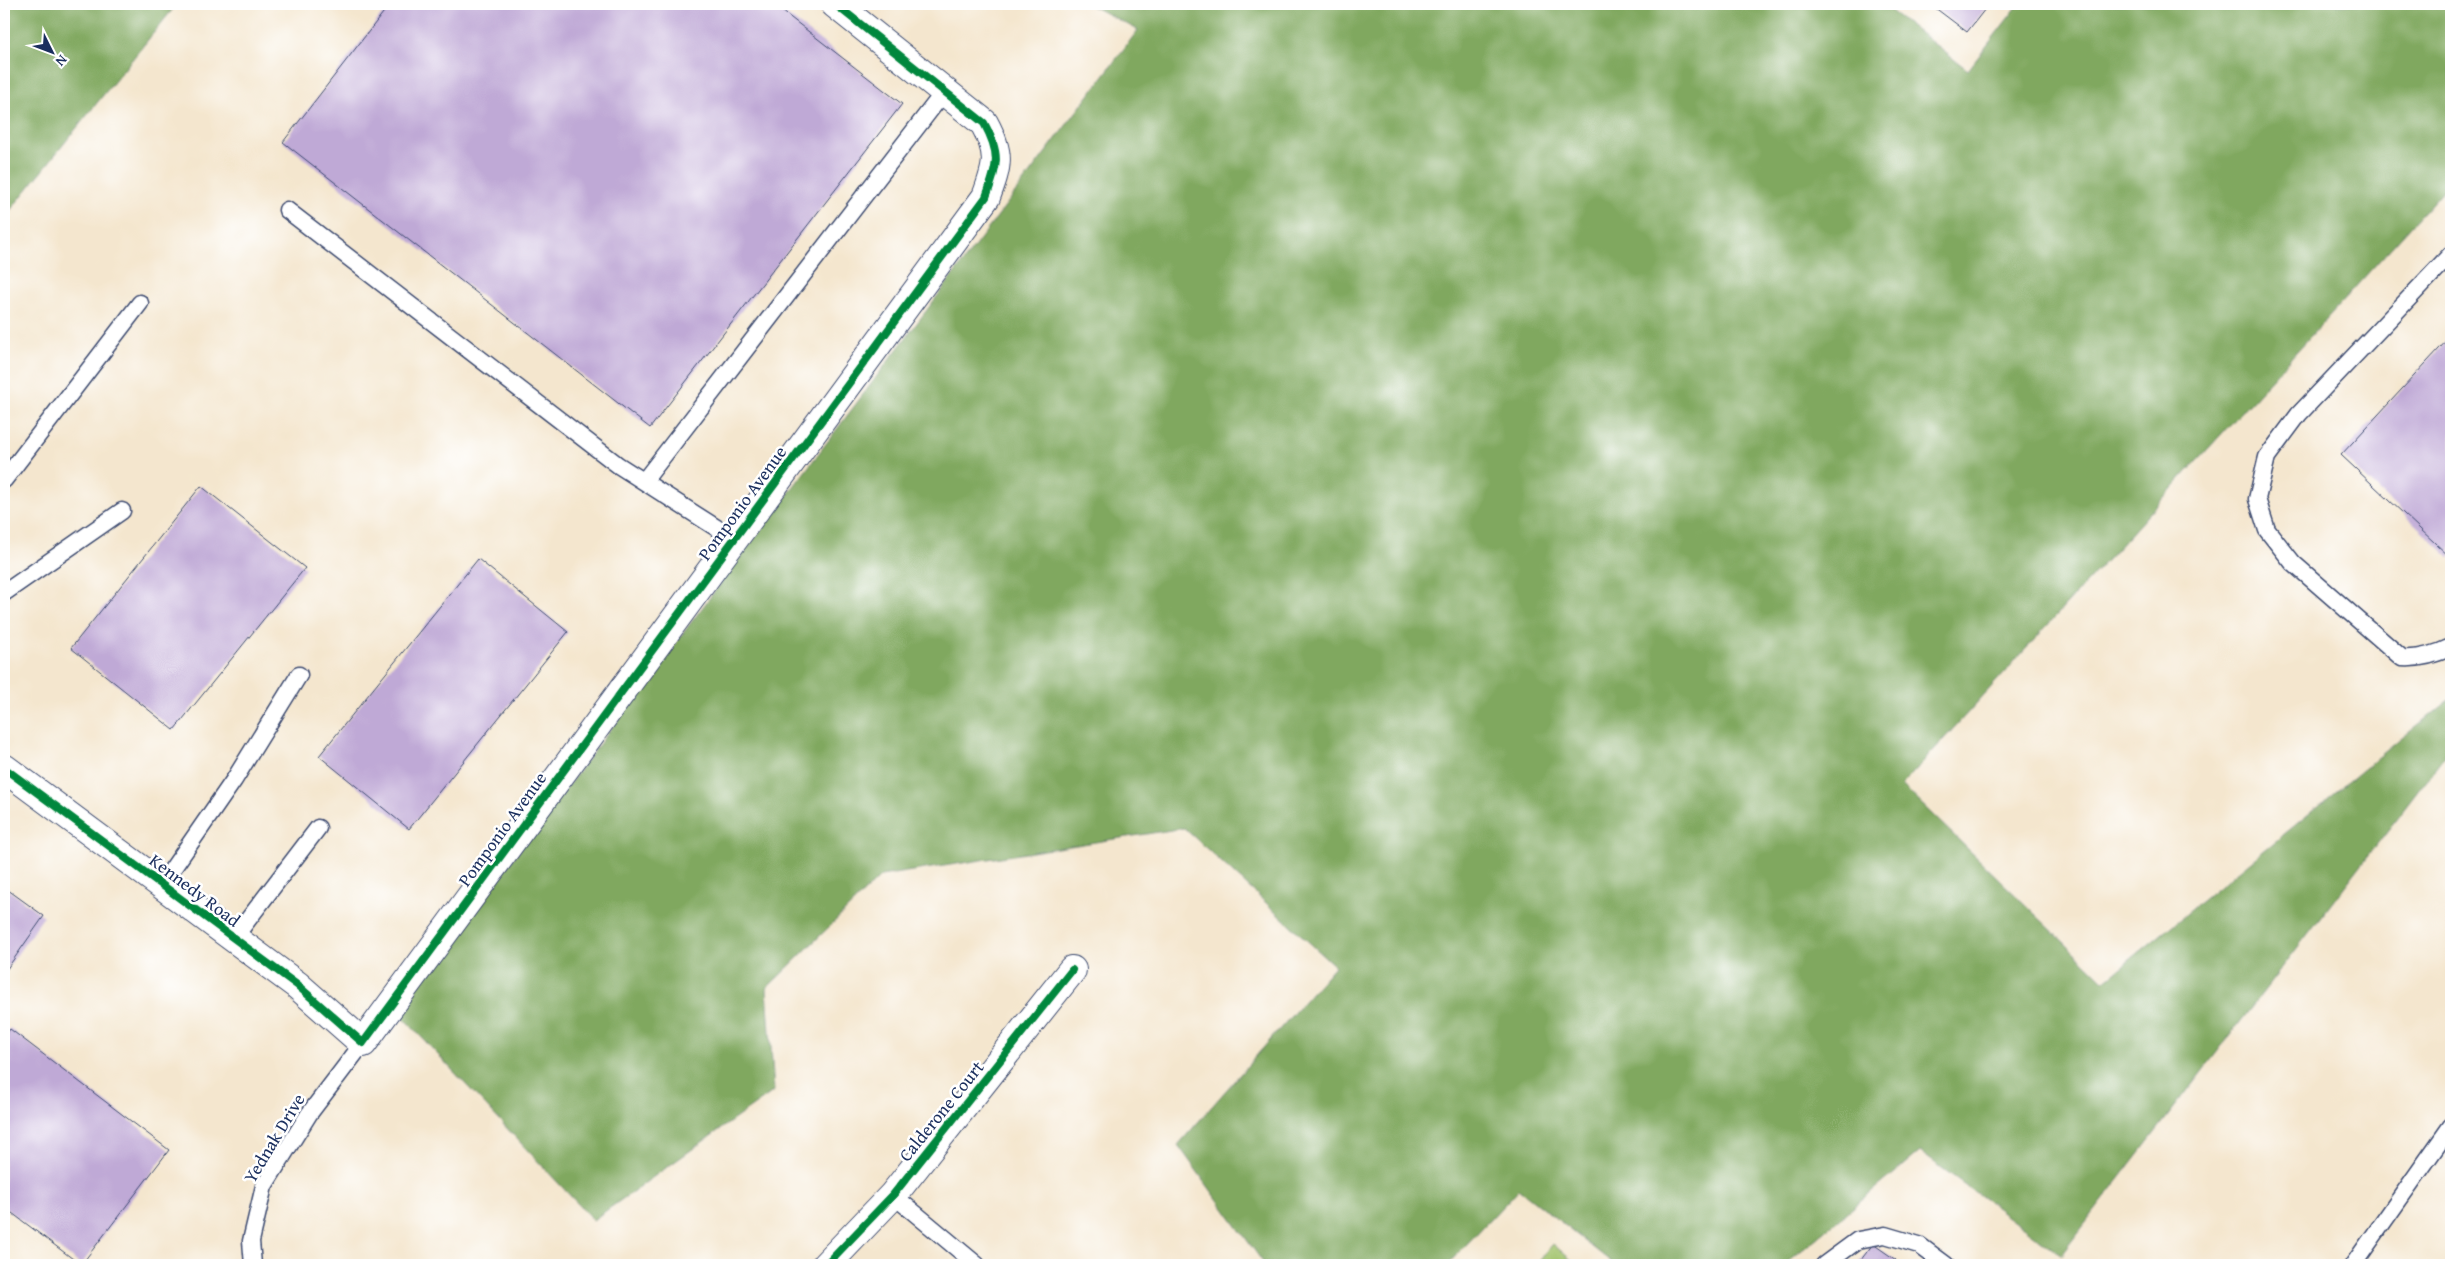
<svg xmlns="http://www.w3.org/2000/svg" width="2455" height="1269" font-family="'Gentium Book Plus',serif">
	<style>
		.green { fill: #a0c26b; stroke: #5e7864 }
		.forest { fill: #80a85f; stroke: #4e6c5e }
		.building { fill: #bfa9d6 }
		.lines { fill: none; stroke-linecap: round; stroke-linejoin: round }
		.service-casing { stroke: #3c4a6f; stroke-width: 19 }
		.minor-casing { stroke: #3c4a6f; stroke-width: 30 }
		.service { stroke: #fff; stroke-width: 16 }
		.minor { stroke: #fff; stroke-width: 28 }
		.cycleway-casing { stroke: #fff; stroke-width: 11 }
		.cycleway { stroke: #00873e; stroke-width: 8 }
		.labels { text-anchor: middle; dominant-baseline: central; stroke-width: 5; stroke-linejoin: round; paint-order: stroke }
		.street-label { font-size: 18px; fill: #1b2f5e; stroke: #fff }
	</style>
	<rect width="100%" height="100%" fill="#fff"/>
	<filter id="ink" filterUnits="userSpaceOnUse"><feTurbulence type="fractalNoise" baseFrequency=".02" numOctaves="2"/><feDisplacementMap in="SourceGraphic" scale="10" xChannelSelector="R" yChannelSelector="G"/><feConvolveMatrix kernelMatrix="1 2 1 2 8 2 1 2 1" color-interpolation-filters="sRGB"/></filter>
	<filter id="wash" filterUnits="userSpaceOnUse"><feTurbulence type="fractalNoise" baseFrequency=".0096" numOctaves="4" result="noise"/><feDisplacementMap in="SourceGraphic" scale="20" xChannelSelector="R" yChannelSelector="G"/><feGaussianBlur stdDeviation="1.12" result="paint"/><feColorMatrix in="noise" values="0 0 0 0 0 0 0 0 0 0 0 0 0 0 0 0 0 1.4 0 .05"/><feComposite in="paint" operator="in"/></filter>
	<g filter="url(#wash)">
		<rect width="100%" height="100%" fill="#f4e6ce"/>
		<polygon class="green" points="1553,1244 1577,1265 1535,1265"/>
		<g class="forest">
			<polygon points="4,4 177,4 4,218"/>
			<polygon points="1088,4 1882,4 1968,70 2019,4 2451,4 2451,182 1902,785 2104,981 2451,698 2451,748 2061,1255 1920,1152 1784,1265 1615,1265 1519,1189 1447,1265 1265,1265 1178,1145 1335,966 1184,828 881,876 767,988 774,1091 593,1220 395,1009 447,946 1138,30"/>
		</g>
		<g id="blocks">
			<g class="building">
				<polygon points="390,4 773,4 902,104 650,428 283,142"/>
				<polygon points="1930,4 1989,4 1967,32"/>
				<polygon points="2451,336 2451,558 2341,455"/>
				<polygon points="201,486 305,568 174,730 71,648"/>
				<polygon points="478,559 568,632 409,829 319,756"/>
				<polygon points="4,887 44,916 4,973"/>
				<polygon points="10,1029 169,1150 81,1265 4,1207 4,1037"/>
				<polygon points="1873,1244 1896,1260 1893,1265 1857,1265"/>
			</g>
		</g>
	</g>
	<g filter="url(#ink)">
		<use href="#blocks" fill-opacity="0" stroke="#3c4a6f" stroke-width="1"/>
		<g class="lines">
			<g class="service-casing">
				<g id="service">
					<polyline points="287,210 618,465 734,539"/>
					<path d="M2451 254 2299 414 2267 457 2257 499 2267 530 2293 563 2402 658C2420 659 2435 655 2451 647"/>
					<polyline points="4,480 140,303"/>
					<polyline points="644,481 944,92"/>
					<polyline points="4,593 122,511"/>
					<polyline points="162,884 234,780 299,675"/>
					<polyline points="234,938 318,828"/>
					<polyline points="893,1195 977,1265"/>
					<polyline points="253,1265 251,1241 264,1186 309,1114 363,1043"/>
					<polyline points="1824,1265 1858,1240 1885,1235 1919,1245 1946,1265"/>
					<polyline points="2353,1265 2451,1126"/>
				</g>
			</g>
			<g class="minor-casing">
				<g id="minor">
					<path d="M4 768 297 985 363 1043 986 197C998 165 1001 154 984 123L835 4"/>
					<polyline points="826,1265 893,1195 1072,970"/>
				</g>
			</g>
			<use href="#service" class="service"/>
			<use href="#minor" class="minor"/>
			<g class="cycleway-casing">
				<g id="cycleway">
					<path d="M4 768 297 985 363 1043 986 197C998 165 1001 154 984 123L835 4"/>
					<polyline points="826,1265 893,1195 1072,970"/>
				</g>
			</g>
			<use href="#cycleway" class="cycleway"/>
		</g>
	</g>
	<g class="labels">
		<g class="street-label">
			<text transform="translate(742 503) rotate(-54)">Pomponio Avenue</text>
			<text transform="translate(502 829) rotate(-54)">Pomponio Avenue</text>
			<text transform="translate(195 890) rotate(37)">Kennedy Road</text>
			<text transform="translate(941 1111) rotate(-51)">Calderone Court</text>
			<text transform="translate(274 1138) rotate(-59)">Yednak Drive</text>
		</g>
	</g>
	<rect width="2455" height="1269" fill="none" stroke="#fff" stroke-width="20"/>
	<g transform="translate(52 52) rotate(132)" stroke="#ffffff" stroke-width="4" paint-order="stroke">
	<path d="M0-4L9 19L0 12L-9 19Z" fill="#1b2f5e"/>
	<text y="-8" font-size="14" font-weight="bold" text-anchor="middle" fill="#1b2f5e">N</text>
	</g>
</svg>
